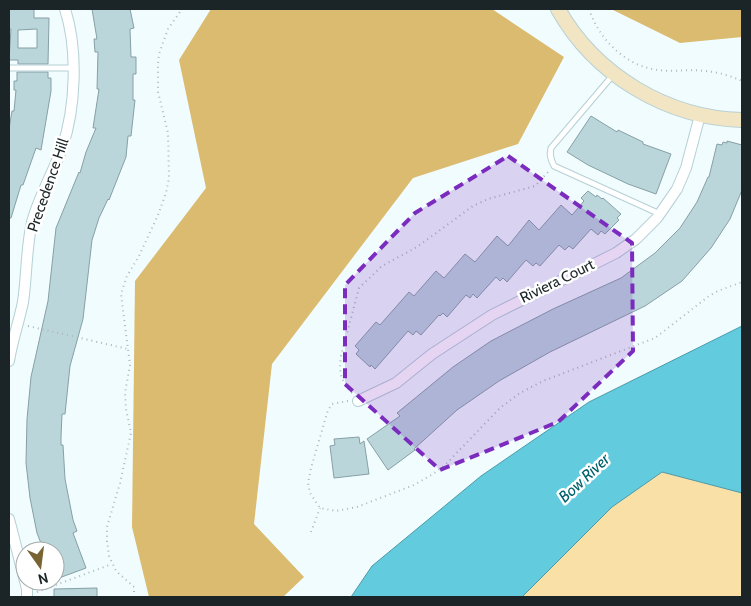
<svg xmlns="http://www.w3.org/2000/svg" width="751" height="606" font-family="Cabin,sans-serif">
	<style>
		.green { fill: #f9e0a7 }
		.forest { fill: #dabb70 }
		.water { fill: #62ccde; stroke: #4d9aa7 }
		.building { fill: #bbd6db; stroke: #86a0a5; fill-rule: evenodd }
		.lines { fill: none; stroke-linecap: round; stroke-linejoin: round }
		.lane-casing { stroke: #b5d0d5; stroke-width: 7 }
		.street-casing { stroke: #b5d0d5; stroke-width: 12 }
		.secondary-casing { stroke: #b5d0d5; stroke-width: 16 }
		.path { stroke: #aeb8ba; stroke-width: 2; stroke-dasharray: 1 4; stroke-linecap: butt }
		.lane { stroke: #fff; stroke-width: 5 }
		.street { stroke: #fff; stroke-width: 10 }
		.secondary { stroke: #f2e5c4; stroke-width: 14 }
		.marked { fill: #7b2cbf; fill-opacity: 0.2; stroke: #7b2cbf; stroke-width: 4; stroke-dasharray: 10 6; stroke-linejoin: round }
		.labels { text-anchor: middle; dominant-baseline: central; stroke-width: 5; stroke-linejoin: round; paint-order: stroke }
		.street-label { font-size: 15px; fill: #1b2527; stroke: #fff }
		.water-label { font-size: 16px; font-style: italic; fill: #00616d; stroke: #fff }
	</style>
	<rect width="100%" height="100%" fill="#f1fcfe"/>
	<polygon class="green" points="662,472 742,493 742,597 522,597 612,507"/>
	<g class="forest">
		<polygon points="211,9 492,9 564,57 518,144 413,178 272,364 254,524 304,577 283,597 149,597 132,527 135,281 206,188 179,60"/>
		<polygon points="611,9 742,9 742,37 680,43"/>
	</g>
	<polygon class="water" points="742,326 742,493 662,472 612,507 522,597 351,597 372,566 481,476 589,402"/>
	<g class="building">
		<path d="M9 9H34V18H49L48 64H18V60H9L11 29H9ZM37 29V48H18V30Z"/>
		<polygon points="92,9 130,9 134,28 130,29 131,57 136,57 136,74 133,74 133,100 135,100 131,136 128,136 126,157 109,200 108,199 99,218 92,240 83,319 70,366 65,414 62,414 61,437 61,445 63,445 65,479 73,520 77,531 73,533 86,568 59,578 58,575 55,576 55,551 44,551 37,533 30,498 26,463 27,419 31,377 48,301 56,228 79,172 80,173 86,152 96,128 93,128 99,89 97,89 98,52 95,52 94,39 97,39"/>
		<polygon points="17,72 48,72 48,78 51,78 51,91 41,150 36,148 23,185 21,185 11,218 9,218 9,129 12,111 14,111 16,90 14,90 14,81 17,81"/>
		<polygon points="591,116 617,132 618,130 643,142 643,144 671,154 656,194 628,184 588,165 567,152"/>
		<polygon points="727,141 742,145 742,190 730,219 711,248 682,281 645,306 550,352 499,381 457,410 414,449 415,450 388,470 367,439 400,416 397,413 453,367 491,341 553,309 621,278 655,253 680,228 697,202 708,177 709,177 717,144 722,145 723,142 727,143"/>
		<polygon points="588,191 596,197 597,195 602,199 603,198 621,214 617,218 619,220 605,234 601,231 598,235 591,229 573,249 569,246 565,250 559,245 540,266 536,263 533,266 526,260 507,282 503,278 500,281 496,277 477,298 473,294 470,298 466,295 447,317 443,313 440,316 439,315 421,335 416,331 413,335 408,331 375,369 371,365 370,367 356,354 359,350 355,346 376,322 380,325 409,292 414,296 436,271 444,278 465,254 475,262 497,236 508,246 529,220 539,230 561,205 572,215 584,201 581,198"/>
		<polygon points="359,437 360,444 364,441 369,474 334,478 330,446 335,445 334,439"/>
		<polygon points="97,588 97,597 54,597 54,589"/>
	</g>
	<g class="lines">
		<g class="lane-casing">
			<g id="lane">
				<polyline points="9,68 73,68"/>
				<path d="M613 75 551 148C549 155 551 160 554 166L660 214"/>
			</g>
		</g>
		<g class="street-casing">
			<g id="street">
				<path d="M9 361C12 341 19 322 23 302 27 275 26 248 32 222 39 196 53 173 62 148 76 108 78 49 65 9"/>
				<polyline points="358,401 396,383 432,354 492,315 616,253 636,239 657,218 677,189 686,168 700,115"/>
				<polyline points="9,519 27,589 27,597"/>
			</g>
		</g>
		<g class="secondary-casing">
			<path id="secondary" d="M558 9C595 75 667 118 742 120"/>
		</g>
		<g class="path">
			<path d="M589 9C599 39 625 66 658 70 674 72 689 69 705 71 718 72 731 76 742 81"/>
			<polyline points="28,326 128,349"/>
			<path d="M352 393C340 379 339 373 341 356L359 288 382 266 417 247 473 206 488 199 535 186 549 171"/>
			<polyline points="348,401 332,404 328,410 311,468 308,483 310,493 320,508 336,511 357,507 414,485 433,474 446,464 500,408 520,393 543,381 655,338 709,296 718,291 742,282"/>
			<polyline points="311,532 320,508"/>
			<polyline points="37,592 112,564"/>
			<polyline points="134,597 134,587 116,571 109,556 107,541 107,527 120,483 131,433 126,409 125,393 130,365 121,294 127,276 139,256 158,215 166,193 169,178 168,133 158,92 158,64 159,54 168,29 182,9"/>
		</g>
		<use href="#lane" class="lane"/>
		<use href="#street" class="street"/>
		<use href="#secondary" class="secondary"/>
	</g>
	<path class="marked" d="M508 156 632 243 633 351 558 422 440 470 345 384V285L415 213Z"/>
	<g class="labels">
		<g class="street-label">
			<text transform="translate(48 185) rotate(-71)">Precedence Hill</text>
			<text transform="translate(557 281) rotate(-26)">Riviera Court</text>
		</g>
		<g class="water-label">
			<text transform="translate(584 478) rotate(-43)">Bow River</text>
		</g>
	</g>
	<rect width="751" height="606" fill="none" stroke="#1b2527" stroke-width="20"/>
	<g transform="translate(40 566) rotate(166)"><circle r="24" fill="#ffffff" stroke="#a4a8a9"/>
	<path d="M0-4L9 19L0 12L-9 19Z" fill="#786332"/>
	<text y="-8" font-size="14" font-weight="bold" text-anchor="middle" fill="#1b2527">N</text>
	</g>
</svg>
